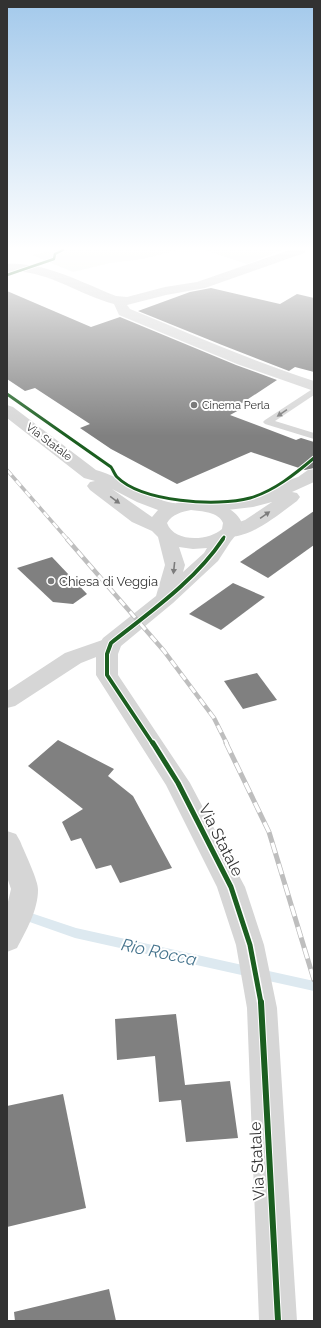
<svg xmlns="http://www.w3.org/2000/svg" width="321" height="1328" font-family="Raleway,sans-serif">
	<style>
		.green { fill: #f0f2ec }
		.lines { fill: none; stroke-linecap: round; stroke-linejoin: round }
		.stream { fill: #dde9f0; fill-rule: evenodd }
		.building { fill: #808080 }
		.service { fill: #d6d6d6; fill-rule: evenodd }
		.minor { fill: #d6d6d6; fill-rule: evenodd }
		.tertiary { fill: #d6d6d6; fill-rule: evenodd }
		.rail-far2-casing { stroke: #bebebe; stroke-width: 3.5 }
		.rail-far1-casing { stroke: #bebebe; stroke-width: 4.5 }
		.rail-casing { stroke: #bebebe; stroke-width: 5 }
		.rail-far2 { stroke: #fff; stroke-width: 2.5; stroke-dasharray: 7; stroke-linecap: butt }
		.rail-far1 { stroke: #fff; stroke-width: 3; stroke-dasharray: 8; stroke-linecap: butt }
		.rail { stroke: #fff; stroke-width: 3.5; stroke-dasharray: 11; stroke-linecap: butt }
		.cycleway-far4-casing { stroke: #fff; stroke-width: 4 }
		.cycleway-far3-casing { stroke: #fff; stroke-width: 5 }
		.cycleway-far2-casing { stroke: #fff; stroke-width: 6 }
		.cycleway-far1-casing { stroke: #fff; stroke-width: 8 }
		.cycleway-casing { stroke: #fff; stroke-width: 8 }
		.cycleway-far4 { stroke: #1b5e20; stroke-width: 2.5 }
		.cycleway-far3 { stroke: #1b5e20; stroke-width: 3 }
		.cycleway-far2 { stroke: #1b5e20; stroke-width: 4 }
		.cycleway-far1 { stroke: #1b5e20; stroke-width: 5 }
		.cycleway { stroke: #1b5e20; stroke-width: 6 }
		.oneway { fill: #7c7c7c }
		.poi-dot { fill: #7a7a7a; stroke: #fff; stroke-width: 1.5 }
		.labels { text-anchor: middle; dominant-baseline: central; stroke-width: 4; stroke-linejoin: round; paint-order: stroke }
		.far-poi-label { font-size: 11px; fill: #323232; stroke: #fff; text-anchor: start }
		.far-street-label { font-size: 11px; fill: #323232; stroke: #fff }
		.poi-label { font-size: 13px; fill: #323232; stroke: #fff; text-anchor: start }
		.near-street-label { font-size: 16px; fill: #323232; stroke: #fff }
		.near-water-label { font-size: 17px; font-style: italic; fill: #47758e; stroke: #fff }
	</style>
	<rect width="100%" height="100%" fill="#fff"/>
	<g class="green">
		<polygon points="53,250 179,250 143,259 110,263 73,272 32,255"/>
		<polygon points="204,250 282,250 247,264"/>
	</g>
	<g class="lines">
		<polygon class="stream" points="7,905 76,928 314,981 314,991 75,938 7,914"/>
	</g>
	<g class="building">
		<polygon points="211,288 280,304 297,294 314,298 314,372 295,367 289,371 222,345 138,311 190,292"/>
		<polygon points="7,291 91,327 120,317 236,365 277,380 236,407 241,409 230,415 296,440 301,438 314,442 314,468 305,470 251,452 177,484 111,449 80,428 90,424 35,388 25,391 7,379"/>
		<polygon points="314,511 314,545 268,578 240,562"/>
		<polygon points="52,557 87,594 73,604 53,602 17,568"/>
		<polygon points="233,583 265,597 221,630 189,614"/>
		<polygon points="257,673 277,700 243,709 224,681"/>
		<polygon points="58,740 114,769 108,776 133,796 172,868 120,883 111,865 96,869 81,838 71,841 62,822 83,809 28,766"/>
		<polygon points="176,1014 185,1085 230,1081 238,1138 186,1142 181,1100 159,1102 155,1056 117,1060 115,1019"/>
		<polygon points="63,1094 86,1208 7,1227 7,1106"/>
		<polygon points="109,1289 116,1321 15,1321 14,1312"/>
	</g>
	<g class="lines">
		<polygon class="service" points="314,388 314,395 275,421 314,433 314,439 265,424 263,422 265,420"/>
		<g class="minor">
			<path d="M289 250H306L304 253 205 288 166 295 127 305 130 309C191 334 251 361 314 381V391L237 364 119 315 114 304C78 295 45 268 7 272V264C43 261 83 283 116 296L127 297 165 287 197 282Z"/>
			<path d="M314 469V482L292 492 297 493 300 497 297 501C279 514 247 542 223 536L221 532 223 528 245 520 272 502 253 507 210 512 204 511 201 507 204 503 210 502 251 497 270 491 283 482 298 477 308 470Z"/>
			<polygon points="111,637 119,638 122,643 119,648 81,663 15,706 7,708 7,691 65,653"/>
			<path d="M7 831 16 834 20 841C24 851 39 882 38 890 38 910 26 931 17 948L7 952V906L11 889 7 877Z"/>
		</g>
		<path class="tertiary" d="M7 405 13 407 96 470C122 477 148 499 173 503 179 504 186 500 192 500 210 499 235 506 242 523L240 530 231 541 218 561 173 603 121 646 118 654V675L190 783 245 887 264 945 277 1008 297 1321H259L247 1008 236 945 217 887 166 785 96 675V654L100 643 103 638 156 596 165 565 158 537 152 531 132 522 90 490 87 486 90 482 95 481 84 478 7 418ZM112 489 137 502 158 510 152 517ZM191 510C201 511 219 512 223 523L222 529C209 541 174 543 167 523 172 514 182 512 191 510ZM179 547 193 549 207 548 204 553 183 572 185 565Z"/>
		<g class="rail-far2-casing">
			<polyline id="rail-far2" points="7,470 68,540"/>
		</g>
		<g class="rail-far1-casing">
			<polyline id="rail-far1" points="67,539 164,651 214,718 227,744"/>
		</g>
		<g class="rail-casing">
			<polyline id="rail" points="226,743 269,832 314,980"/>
		</g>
		<use href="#rail-far2" class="rail-far2"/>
		<use href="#rail-far1" class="rail-far1"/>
		<use href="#rail" class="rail"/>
		<g class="cycleway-far4-casing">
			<polyline id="cycleway-far4" points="7,275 54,259 55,254 63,250"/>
		</g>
		<g class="cycleway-far3-casing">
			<g id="cycleway-far3">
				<path d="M7 394 111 467C113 470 115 475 117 477 142 502 217 507 250 498 274 491 295 474 314 458"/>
				<polyline points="222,540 224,537"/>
			</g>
		</g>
		<g class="cycleway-far2-casing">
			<path id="cycleway-far2" d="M153 744 107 675V654L111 643C150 612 195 581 223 539"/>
		</g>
		<g class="cycleway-far1-casing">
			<polyline id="cycleway-far1" points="153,743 178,783 231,887 250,945 261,1003"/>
		</g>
		<g class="cycleway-casing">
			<polyline id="cycleway" points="261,1002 278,1321"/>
		</g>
		<use href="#cycleway-far4" class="cycleway-far4"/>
		<use href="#cycleway-far3" class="cycleway-far3"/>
		<use href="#cycleway-far2" class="cycleway-far2"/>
		<use href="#cycleway-far1" class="cycleway-far1"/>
		<use href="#cycleway" class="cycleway"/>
	</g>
	<defs><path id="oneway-solid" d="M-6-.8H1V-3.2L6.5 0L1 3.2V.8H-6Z"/></defs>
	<g class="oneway">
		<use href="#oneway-solid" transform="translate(282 413) rotate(146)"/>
		<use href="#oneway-solid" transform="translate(115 500) rotate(36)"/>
		<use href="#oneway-solid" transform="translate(265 515) rotate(-35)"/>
		<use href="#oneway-solid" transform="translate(174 568) rotate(96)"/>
	</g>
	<linearGradient id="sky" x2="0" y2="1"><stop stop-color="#a3c9eb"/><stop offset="0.57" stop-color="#fff"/><stop offset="1" stop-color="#fff" stop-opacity="0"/></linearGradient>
	<rect width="321" height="436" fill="url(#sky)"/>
	<g class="poi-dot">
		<circle cx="194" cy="405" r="4"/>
		<circle cx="51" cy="581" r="4"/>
	</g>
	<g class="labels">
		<g class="far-poi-label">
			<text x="202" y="405">Cinema Perla</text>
		</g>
		<g class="far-street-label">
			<text transform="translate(49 442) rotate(37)">Via Statale</text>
		</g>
		<g class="poi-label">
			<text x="59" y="581">Chiesa di Veggia</text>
		</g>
		<g class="near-street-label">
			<text transform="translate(221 840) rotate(63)">Via Statale</text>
			<text transform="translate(257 1161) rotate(-93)">Via Statale</text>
		</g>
		<g class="near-water-label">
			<text transform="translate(159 952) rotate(12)">Rio Rocca</text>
		</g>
	</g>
	<rect width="321" height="1328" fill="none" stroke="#323232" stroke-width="16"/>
</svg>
